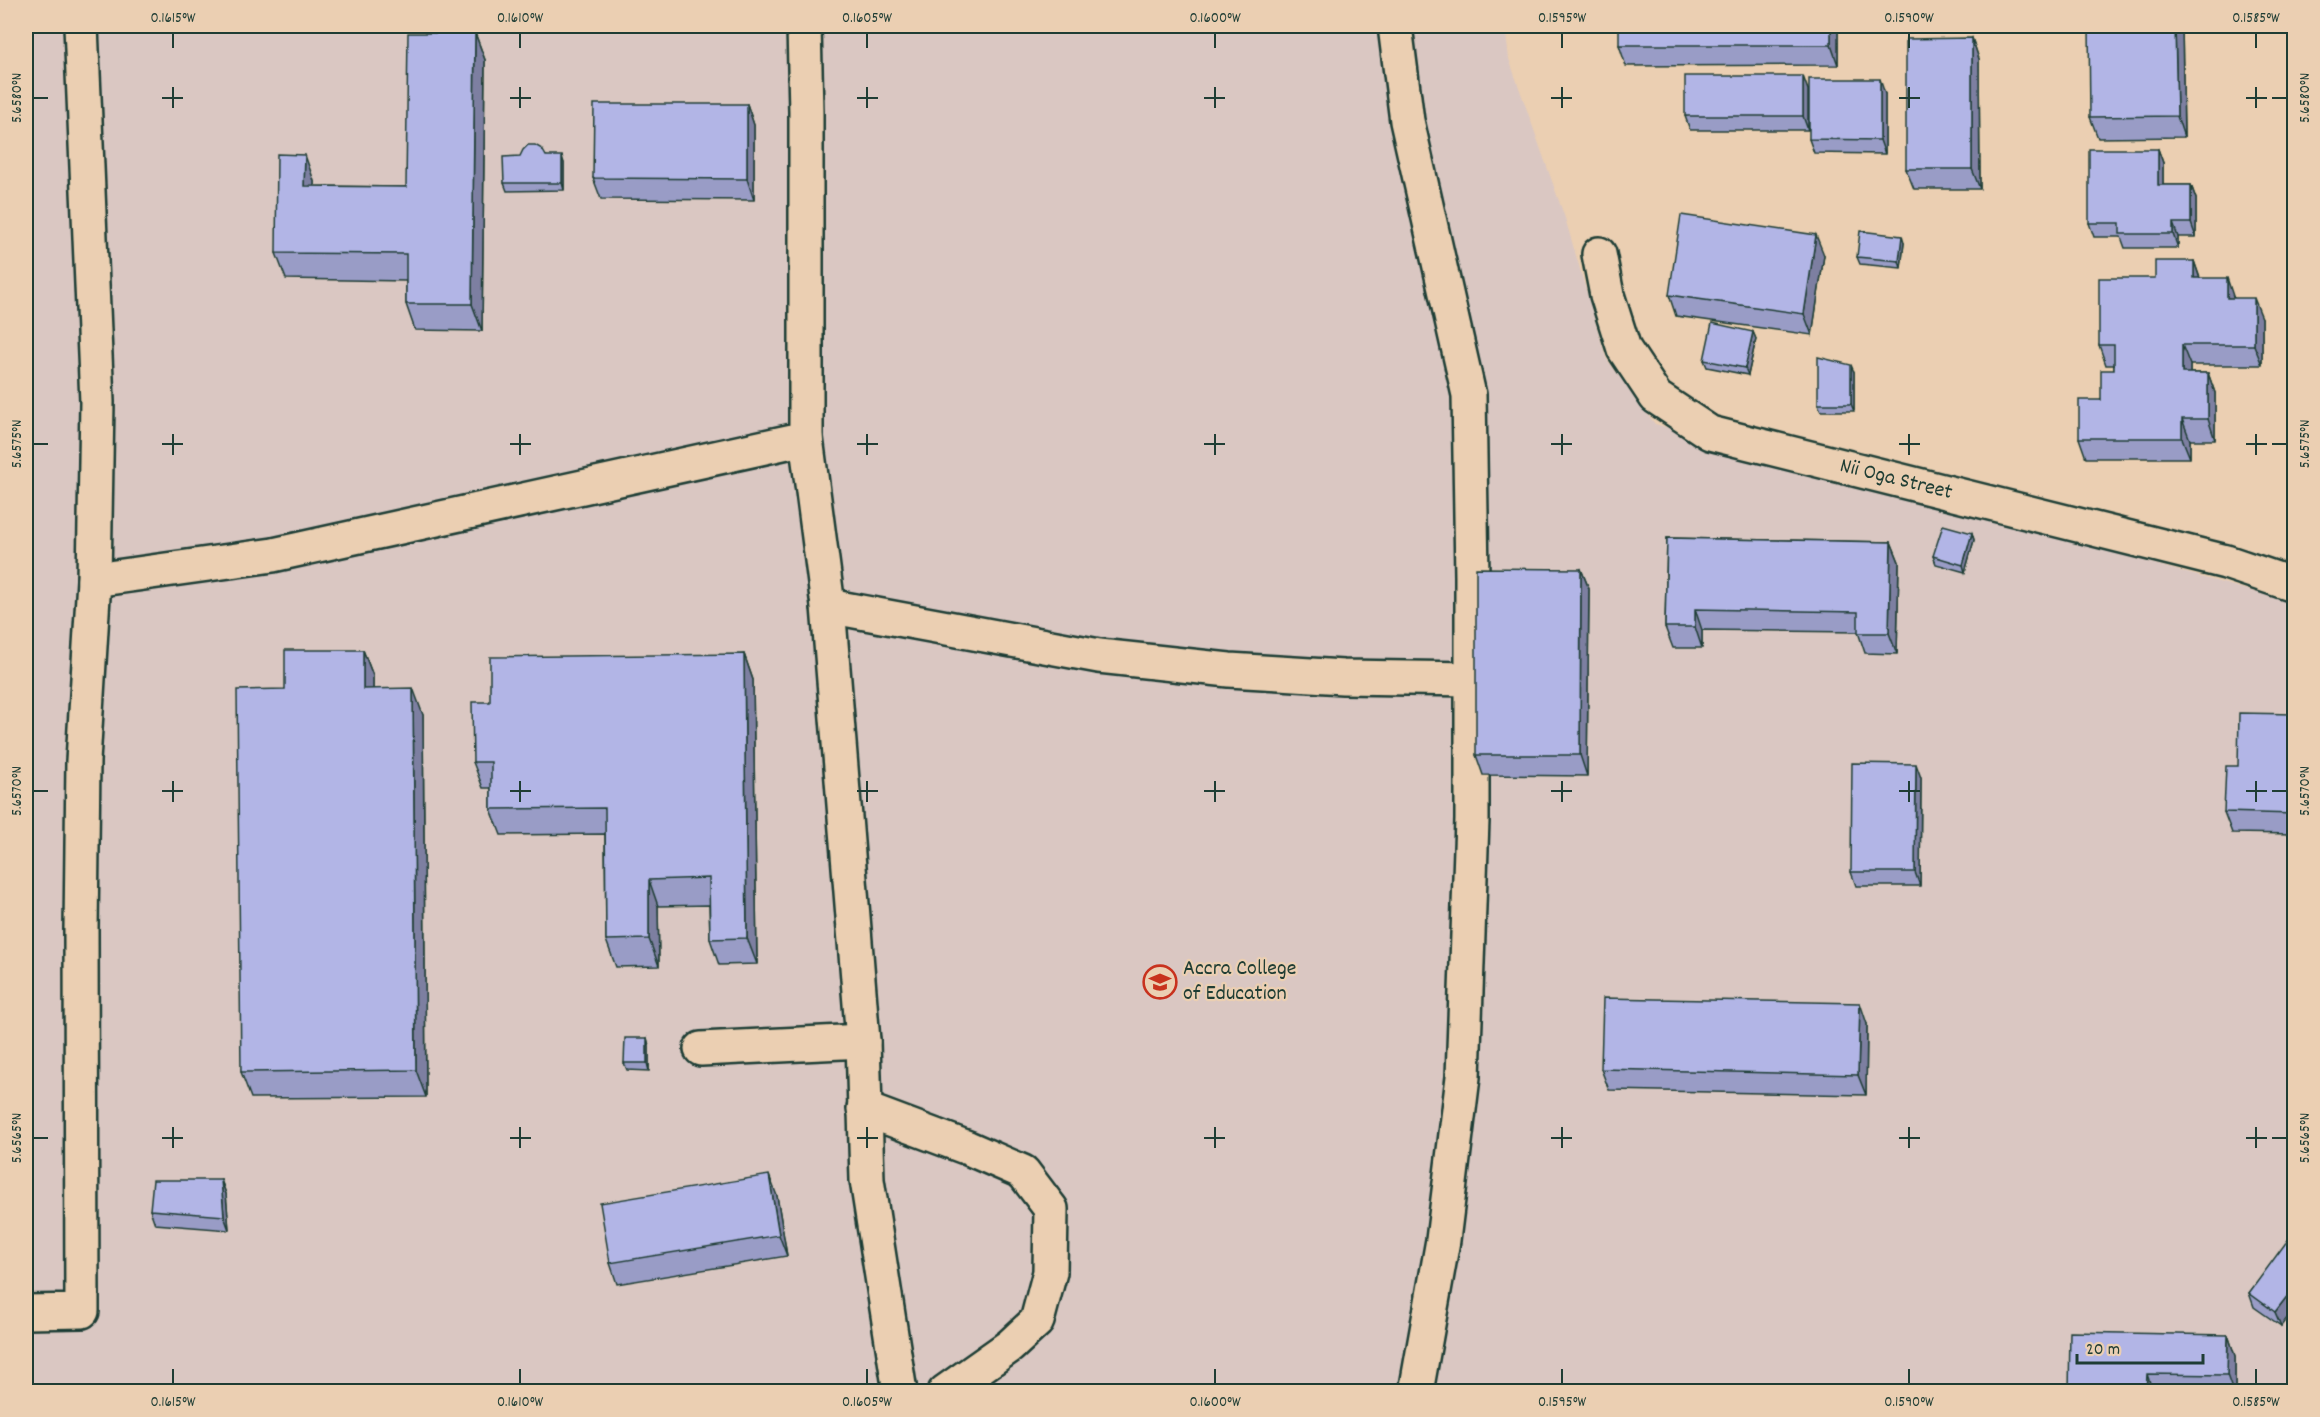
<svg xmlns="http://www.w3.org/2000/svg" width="2320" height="1417" font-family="Dekko,sans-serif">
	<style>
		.built { fill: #dac7c2 }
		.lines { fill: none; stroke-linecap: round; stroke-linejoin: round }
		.minor-casing { stroke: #1f3d34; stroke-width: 38 }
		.minor { stroke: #ebcfb2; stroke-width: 33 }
		.wall { fill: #999cc6; stroke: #1f3d34; stroke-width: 1.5 }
		.shaded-wall { fill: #7d7fa1; stroke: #1f3d34; stroke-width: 1.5 }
		.building { fill: #b2b5e6; stroke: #1f3d34; stroke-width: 1.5 }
		.ticks { fill: none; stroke: #1f3d34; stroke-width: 2 }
		.labels { text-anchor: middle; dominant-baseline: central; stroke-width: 4.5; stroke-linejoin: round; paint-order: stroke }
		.street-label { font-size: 22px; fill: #1f3d34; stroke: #ebcfb2 }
		.poi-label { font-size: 22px; fill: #1f3d34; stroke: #ebcfb2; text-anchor: start }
		.neatline { fill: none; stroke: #1f3d34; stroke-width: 2 }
		.ticks-label { font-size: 15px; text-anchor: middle; fill: #1f3d34 }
	</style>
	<rect width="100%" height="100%" fill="#ebcfb2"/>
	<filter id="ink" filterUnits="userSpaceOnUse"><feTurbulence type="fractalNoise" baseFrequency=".0167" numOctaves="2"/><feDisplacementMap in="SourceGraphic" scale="12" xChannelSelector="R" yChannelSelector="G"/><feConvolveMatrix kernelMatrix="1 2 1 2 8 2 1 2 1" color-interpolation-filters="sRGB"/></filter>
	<g filter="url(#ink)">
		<polygon class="built" points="26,26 1505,26 1509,59 1565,218 1606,358 1655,424 2294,603 2294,1362 2289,1367 2288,1391 26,1391"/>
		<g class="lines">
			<g class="minor-casing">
				<g id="minor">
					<polyline points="81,26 97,402 94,580 273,555 806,438"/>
					<polyline points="804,26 806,112 806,438 828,606 863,1041 867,1180 900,1392"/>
					<polyline points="1395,26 1407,121 1469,395 1472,576 1472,820 1463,1077 1443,1240 1416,1392"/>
					<polyline points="1599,254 1607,295 1624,349 1656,397 1710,433 2226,562 2294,585"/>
					<polyline points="828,606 1099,656 1229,670 1343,677 1472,679"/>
					<polyline points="701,1049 863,1041"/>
					<polyline points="864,1109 968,1148 1023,1172 1051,1209 1050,1272 1037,1321 1010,1346 945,1392"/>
					<polyline points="26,1312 82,1311 81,930 83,761 94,580"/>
				</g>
			</g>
			<use href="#minor" class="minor"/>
		</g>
		<g class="wall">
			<polygon points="1838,26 1838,65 1626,66 1619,45"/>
			<polygon points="2182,26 2184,137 2098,138 2090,117"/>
			<polygon points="475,33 485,60 482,331 415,330 406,304 406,281 286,279 276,253 314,181 314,186 406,187"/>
			<polygon points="1972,38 1979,59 1980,189 1914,189 1906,169"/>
			<polygon points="1808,90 1808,130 1690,130 1685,116"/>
			<polygon points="1885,94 1885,154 1814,153 1809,139"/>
			<polygon points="747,104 754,125 754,200 601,199 593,178"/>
			<polygon points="2158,149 2163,163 2163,185 2191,185 2196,199 2196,237 2178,237 2178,248 2125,248 2121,237 2094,237 2089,223"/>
			<polygon points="546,156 564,163 564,190 507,191 504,183"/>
			<polygon points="1904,243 1901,268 1860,264 1857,257"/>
			<polygon points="1824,255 1812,335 1676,316 1669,295"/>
			<polygon points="2194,261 2200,278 2234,298 2262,318 2262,365 2190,365 2190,373 2208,373 2215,393 2215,440 2190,440 2190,458 2086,458 2079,438 2101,400 2114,370 2114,365 2106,365 2099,345 2155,278"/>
			<polygon points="1753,332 1756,339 1748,375 1707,367 1704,360"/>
			<polygon points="1854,372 1854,411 1821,411 1818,404"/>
			<polygon points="1972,533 1974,540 1965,572 1936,564 1933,556"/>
			<polygon points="1667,538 1891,542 1899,562 1897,654 1865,653 1858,632 1702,630 1702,648 1673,648 1665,627"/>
			<polygon points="1581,569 1589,589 1587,776 1483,775 1476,755"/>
			<polygon points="363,650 373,676 373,689 423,715 426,1097 251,1098 241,1072 285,689"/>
			<polygon points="744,654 753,680 757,964 719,965 710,939 709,905 658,906 659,966 616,967 606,940 605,834 501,835 491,809 491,788 483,788 473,762 490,702"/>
			<polygon points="2295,714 2295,834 2232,833 2224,812"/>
			<polygon points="1921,778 1920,886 1856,886 1851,872"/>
			<polygon points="1867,1024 1866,1095 1609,1090 1601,1069"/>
			<polygon points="647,1038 649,1046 649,1071 627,1070 624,1063"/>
			<polygon points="221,1180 226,1194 229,1230 155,1224 150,1210"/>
			<polygon points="777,1196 787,1256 617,1284 610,1263"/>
			<polygon points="2295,1234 2281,1326 2254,1307 2249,1293"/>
			<polygon points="2228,1335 2235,1356 2235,1392 2069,1392"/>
		</g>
		<g class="shaded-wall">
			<polygon points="1831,26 1838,26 1838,65 1831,45"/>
			<polygon points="2175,26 2182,26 2184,137 2177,116"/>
			<polygon points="475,33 485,60 482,331 472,304"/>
			<polygon points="1972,38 1979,59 1980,189 1972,169"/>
			<polygon points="1803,76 1808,90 1808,130 1803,116"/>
			<polygon points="1880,79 1885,94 1885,154 1880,140"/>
			<polygon points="747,104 754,125 754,200 747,179"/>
			<polygon points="2158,149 2163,163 2163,199 2158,185"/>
			<polygon points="305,155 314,181 314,212 304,186"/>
			<polygon points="562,156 564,163 564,190 562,183"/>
			<polygon points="2191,185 2196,199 2196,237 2191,223"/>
			<polygon points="2173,223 2178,237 2178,248 2173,234"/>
			<polygon points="1816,235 1824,255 1812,335 1804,314"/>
			<polygon points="1902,236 1904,243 1901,268 1899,261"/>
			<polygon points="2194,261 2201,282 2194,278"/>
			<polygon points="2227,278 2234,299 2227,298"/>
			<polygon points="2254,298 2262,318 2262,365 2254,345"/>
			<polygon points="1753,332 1756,339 1748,375 1745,368"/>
			<polygon points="2182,345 2190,365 2190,393 2182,373"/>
			<polygon points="1851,365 1854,372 1854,411 1851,404"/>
			<polygon points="2208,373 2215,393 2215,440 2208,419"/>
			<polygon points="2182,419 2190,440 2190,458 2182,438"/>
			<polygon points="1972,533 1974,540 1965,572 1963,565"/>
			<polygon points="1891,542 1899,562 1897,654 1889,633"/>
			<polygon points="1581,569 1589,589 1587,776 1580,755"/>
			<polygon points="1695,609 1702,630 1702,648 1695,627"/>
			<polygon points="363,650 373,676 373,716 363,689"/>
			<polygon points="744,654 753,680 757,964 747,938"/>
			<polygon points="413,688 423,715 426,1097 416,1070"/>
			<polygon points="1916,764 1921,778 1920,886 1915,872"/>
			<polygon points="649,880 658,906 659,966 649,939"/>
			<polygon points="1860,1003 1867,1024 1866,1095 1858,1075"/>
			<polygon points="647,1038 649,1046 649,1071 647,1063"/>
			<polygon points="769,1175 777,1196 787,1256 779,1235"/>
			<polygon points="221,1180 226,1194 229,1230 224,1216"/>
			<polygon points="2295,1286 2295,1308 2281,1326 2275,1312"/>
			<polygon points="2228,1335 2235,1356 2235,1392 2233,1392 2227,1375"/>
			<polygon points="2147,1374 2153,1392 2146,1392"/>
		</g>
		<g class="building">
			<rect x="1619" y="26" width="212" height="19"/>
			<polygon points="2089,26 2175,26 2177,116 2090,117"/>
			<polygon points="408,33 475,33 472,304 406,304 406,254 276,253 277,154 305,155 304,186 406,187"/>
			<polygon points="1972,38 1972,169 1906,169 1906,39"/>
			<rect x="1685" y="76" width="118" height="40"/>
			<polygon points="1809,79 1880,79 1880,140 1809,139"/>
			<polygon points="594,104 747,104 747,179 593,178"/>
			<polygon points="528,145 535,145 542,149 546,156 562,156 562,183 504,183 503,157 520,156 523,150"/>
			<polygon points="2089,149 2158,149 2158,185 2191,185 2191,223 2173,223 2173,234 2120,234 2120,223 2089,223"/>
			<polygon points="1681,215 1816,235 1804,314 1669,295"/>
			<polygon points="1860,231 1902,236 1899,261 1857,257"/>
			<polygon points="2155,261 2194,261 2194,278 2227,278 2227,298 2254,298 2254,345 2182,345 2182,373 2208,373 2208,419 2182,419 2182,438 2079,438 2079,400 2101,400 2101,370 2114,370 2114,345 2099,345 2099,278 2155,278"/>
			<polygon points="1712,323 1753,332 1745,368 1704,360"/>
			<polygon points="1818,357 1851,365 1851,404 1818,404"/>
			<polygon points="1943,525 1972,533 1963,565 1933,556"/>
			<polygon points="1667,538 1891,542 1889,633 1858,633 1858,612 1695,609 1695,627 1665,627"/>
			<polygon points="1476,568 1581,569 1580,755 1476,755"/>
			<polygon points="285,650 363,650 363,689 413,688 416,1070 241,1072 237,690 285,689"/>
			<polygon points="744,654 747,938 710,939 709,878 649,880 649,939 606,940 605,808 491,809 491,762 473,762 472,702 490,702 490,657"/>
			<polygon points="2239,713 2295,714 2295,814 2224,812 2226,766 2238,766"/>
			<polygon points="1852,763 1916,764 1915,872 1851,872"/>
			<polygon points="1603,998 1860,1003 1858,1075 1601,1069"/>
			<polygon points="625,1038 647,1038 647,1063 624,1063"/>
			<polygon points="769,1175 779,1235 610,1263 600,1203"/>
			<polygon points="153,1180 221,1180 224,1216 150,1210"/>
			<polygon points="2293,1233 2295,1234 2295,1286 2275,1312 2249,1293"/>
			<polygon points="2070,1332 2228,1335 2227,1375 2147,1374 2146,1392 2069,1392"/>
		</g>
	</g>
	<path class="ticks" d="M173 33V48M520 33V48M867 33V48M1215 33V48M1562 33V48M1909 33V48M2256 33V48M173 87V108M520 87V108M867 87V108M1215 87V108M1562 87V108M1909 87V108M2256 87V108M33 98H48M162 98H183M510 98H531M857 98H878M1204 98H1225M1551 98H1572M1899 98H1920M2246 98H2267M2272 98H2287M173 434V455M520 434V455M867 434V455M1215 434V455M1562 434V455M1909 434V455M2256 434V455M33 444H48M162 444H183M510 444H531M857 444H878M1204 444H1225M1551 444H1572M1899 444H1920M2246 444H2267M2272 444H2287M173 781V802M520 781V802M867 781V802M1215 781V802M1562 781V802M1909 781V802M2256 781V802M33 791H48M162 791H183M510 791H531M857 791H878M1204 791H1225M1551 791H1572M1899 791H1920M2246 791H2267M2272 791H2287M173 1127V1148M520 1127V1148M867 1127V1148M1215 1127V1148M1562 1127V1148M1909 1127V1148M2256 1127V1148M33 1138H48M162 1138H183M510 1138H531M857 1138H878M1204 1138H1225M1551 1138H1572M1899 1138H1920M2246 1138H2267M2272 1138H2287M173 1369V1384M520 1369V1384M867 1369V1384M1215 1369V1384M1562 1369V1384M1909 1369V1384M2256 1369V1384"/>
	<defs>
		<g id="university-ring" transform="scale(1.725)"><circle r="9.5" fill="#ebcfb2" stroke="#c8321e" stroke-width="1.5"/><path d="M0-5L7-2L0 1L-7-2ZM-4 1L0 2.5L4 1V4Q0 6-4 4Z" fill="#c8321e"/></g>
	</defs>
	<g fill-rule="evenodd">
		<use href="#university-ring" x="1160" y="982"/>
	</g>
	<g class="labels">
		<g class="street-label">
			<text transform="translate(1896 480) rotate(14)">Nii Oga Street</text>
		</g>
		<g class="poi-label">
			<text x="1183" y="969">Accra College<tspan x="1183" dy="25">of Education</tspan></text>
		</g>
	</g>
	<rect width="2320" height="1417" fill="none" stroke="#ebcfb2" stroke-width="66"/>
	<path d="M2077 1354v9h126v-9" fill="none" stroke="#1f3d34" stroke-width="3"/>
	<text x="2086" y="1354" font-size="18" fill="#1f3d34" stroke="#ebcfb2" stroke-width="4.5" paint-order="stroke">20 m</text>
	<rect x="33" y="33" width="2254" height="1351" class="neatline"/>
	<g class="ticks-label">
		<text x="173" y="22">0.1615°W</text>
		<text x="520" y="22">0.1610°W</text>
		<text x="867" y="22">0.1605°W</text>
		<text x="1215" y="22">0.1600°W</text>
		<text x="1562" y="22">0.1595°W</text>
		<text x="1909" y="22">0.1590°W</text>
		<text x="2256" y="22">0.1585°W</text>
		<text transform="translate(16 98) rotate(-90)" y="5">5.6580°N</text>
		<text transform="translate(2304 98) rotate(-90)" y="5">5.6580°N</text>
		<text transform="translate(16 444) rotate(-90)" y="5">5.6575°N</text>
		<text transform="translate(2304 444) rotate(-90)" y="5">5.6575°N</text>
		<text transform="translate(16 791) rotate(-90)" y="5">5.6570°N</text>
		<text transform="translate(2304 791) rotate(-90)" y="5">5.6570°N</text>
		<text transform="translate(16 1138) rotate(-90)" y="5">5.6565°N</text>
		<text transform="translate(2304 1138) rotate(-90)" y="5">5.6565°N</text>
		<text x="173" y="1406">0.1615°W</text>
		<text x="520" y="1406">0.1610°W</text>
		<text x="867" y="1406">0.1605°W</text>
		<text x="1215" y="1406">0.1600°W</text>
		<text x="1562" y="1406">0.1595°W</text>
		<text x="1909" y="1406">0.1590°W</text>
		<text x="2256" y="1406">0.1585°W</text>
	</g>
</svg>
